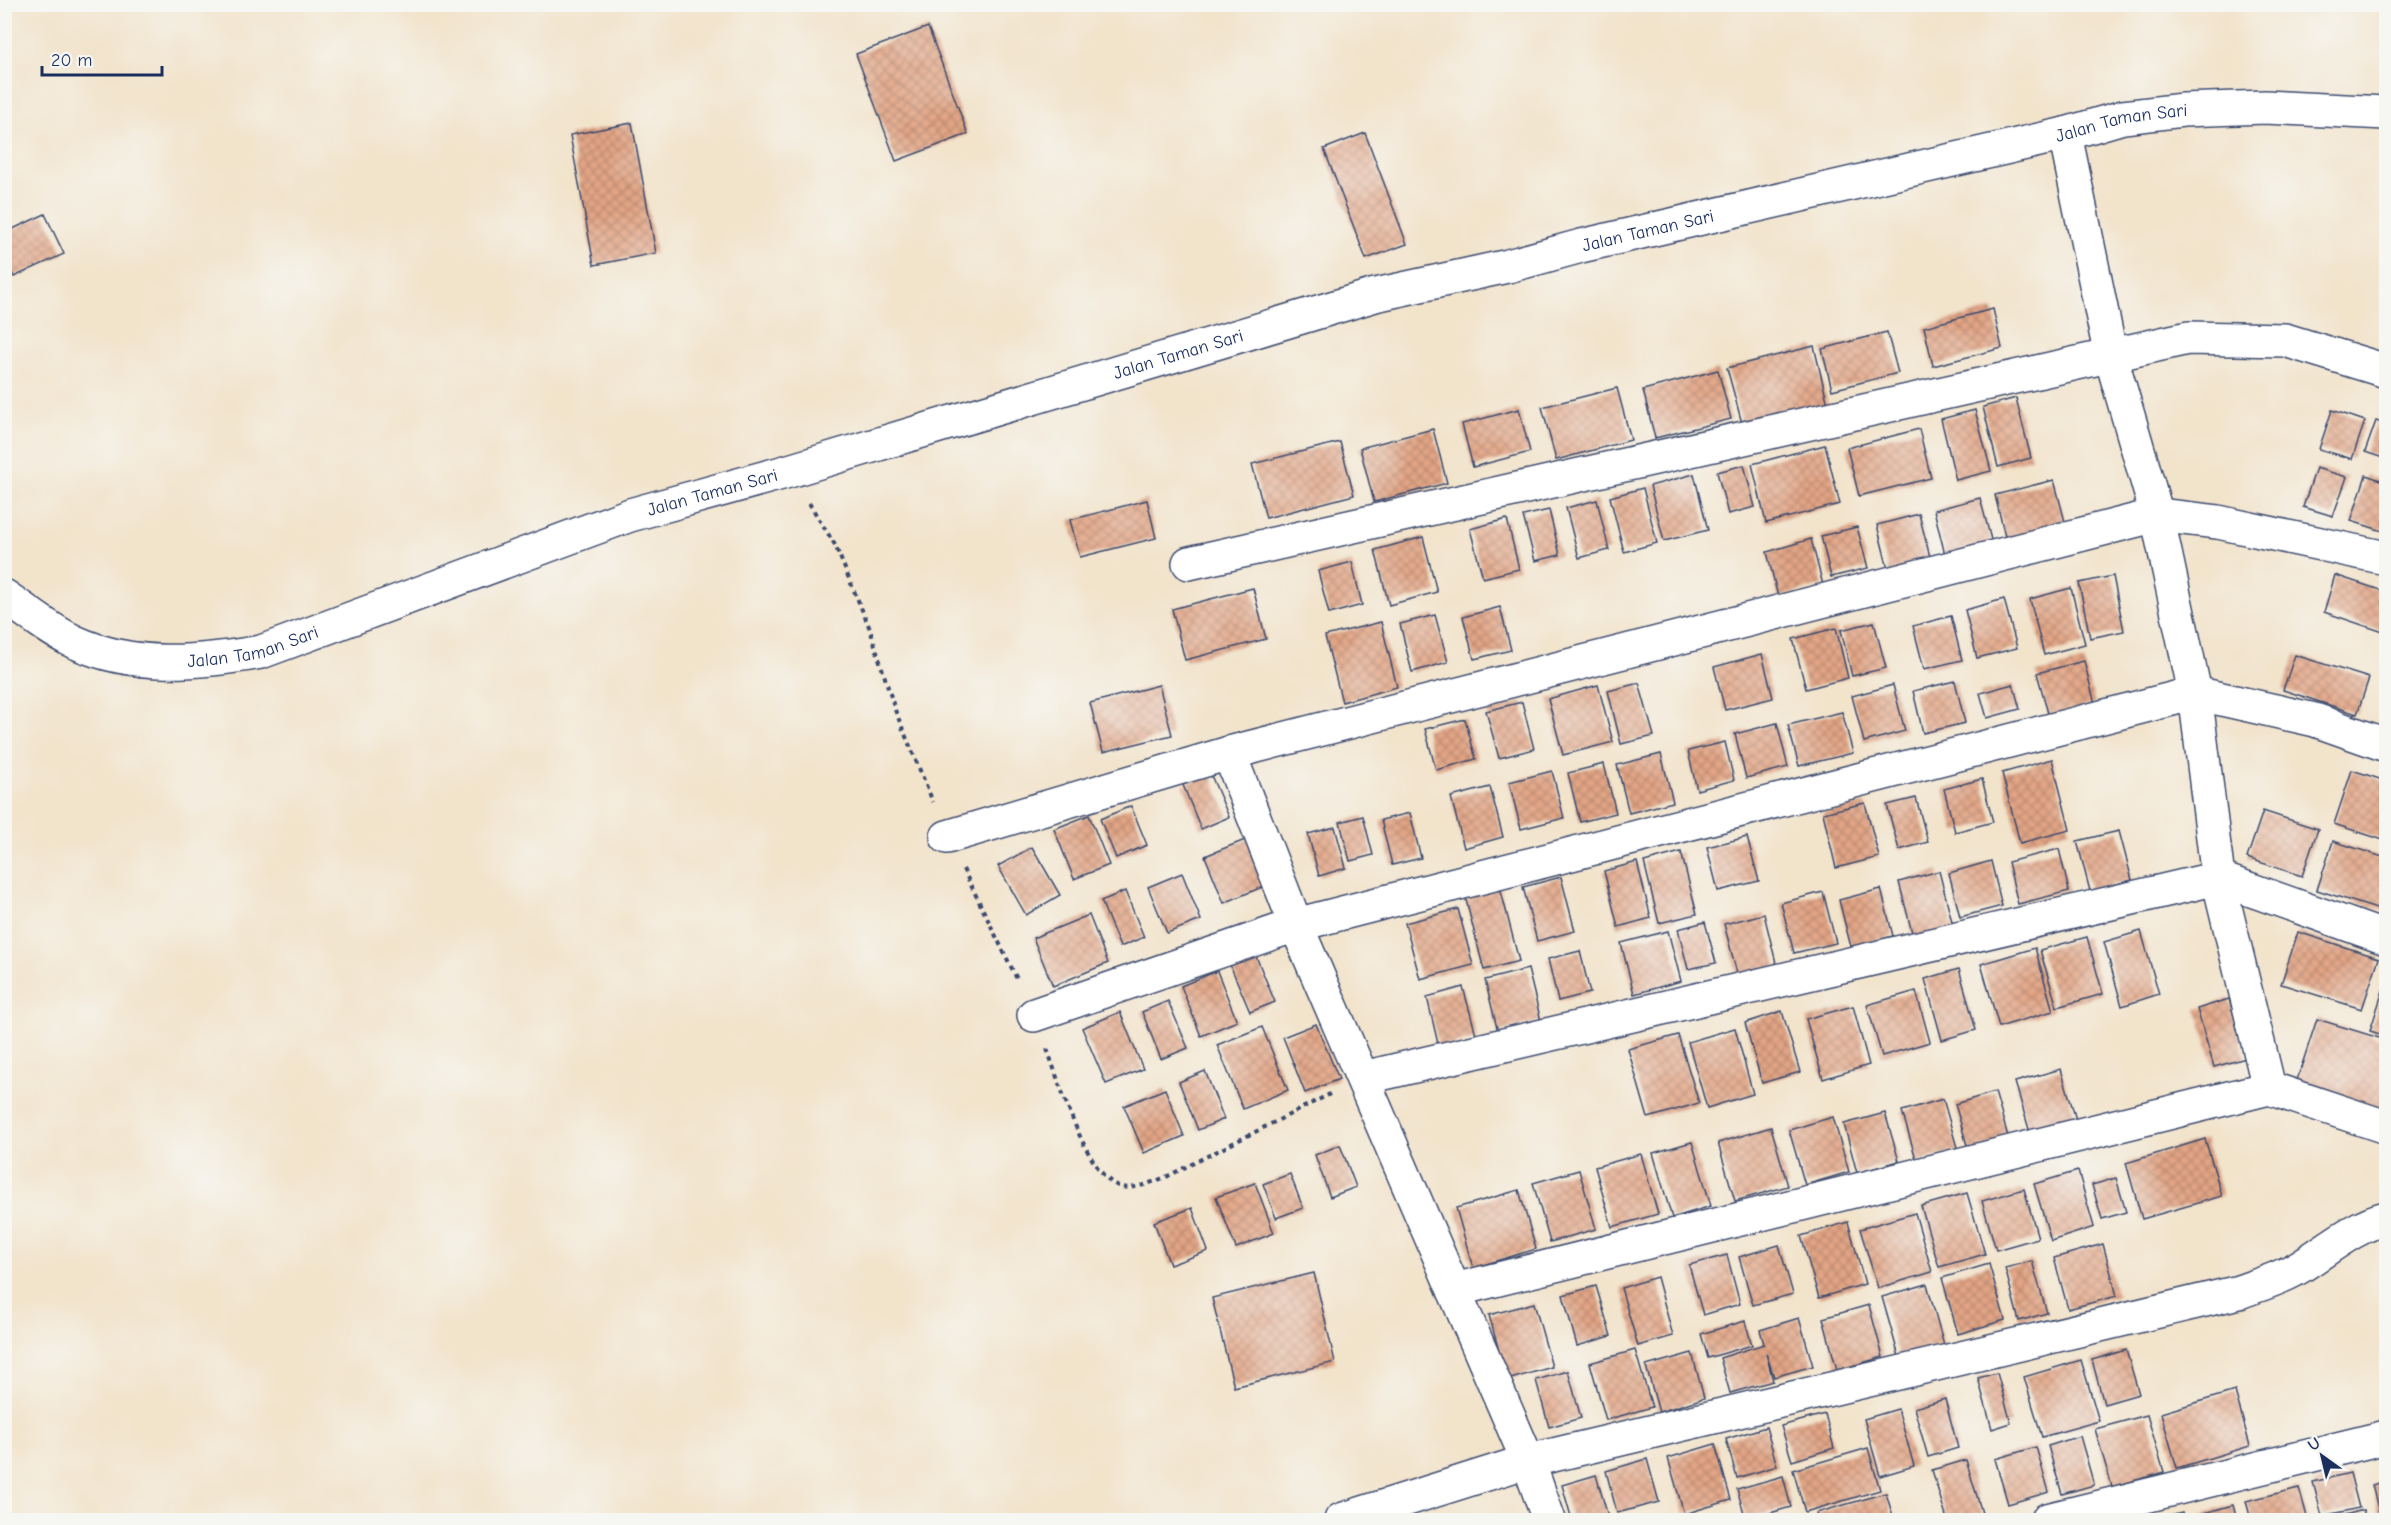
<svg xmlns="http://www.w3.org/2000/svg" width="2391" height="1525" font-family="'Comic Neue',sans-serif">
	<style>
		.building { fill: url(#building-cross-hatch) }
		.lines { fill: none; stroke-linecap: round; stroke-linejoin: round }
		.street-casing { stroke: #3b4a6e; stroke-width: 36 }
		.secondary-casing { stroke: #3b4a6e; stroke-width: 36 }
		.path { stroke: #3b4a6e; stroke-width: 4; stroke-dasharray: 4.5 4.5; stroke-linecap: butt }
		.street { stroke: #fff; stroke-width: 33 }
		.secondary { stroke: #fff; stroke-width: 33 }
		.labels { text-anchor: middle; dominant-baseline: central; stroke-width: 4.5; stroke-linejoin: round; paint-order: stroke }
		.street-label { font-size: 18px; fill: #1b2f5e; stroke: #f6f6f2 }
	</style>
	<defs>
		<pattern id="building-cross-hatch" width="8" height="8" patternUnits="userSpaceOnUse" patternTransform="scale(1.5)"><rect width="8" height="8" fill="#e3a585"/><path d="M0 0l8 8M0 8l8-8" fill="none" stroke="#b78770"/></pattern>
	</defs>
	<rect width="100%" height="100%" fill="#f6f6f2"/>
	<filter id="ink" filterUnits="userSpaceOnUse"><feTurbulence type="fractalNoise" baseFrequency=".0167" numOctaves="2"/><feDisplacementMap in="SourceGraphic" scale="12" xChannelSelector="R" yChannelSelector="G"/><feConvolveMatrix kernelMatrix="1 2 1 2 8 2 1 2 1" color-interpolation-filters="sRGB"/></filter>
	<filter id="wash" filterUnits="userSpaceOnUse"><feTurbulence type="fractalNoise" baseFrequency=".008" numOctaves="4" result="noise"/><feDisplacementMap in="SourceGraphic" scale="24" xChannelSelector="R" yChannelSelector="G"/><feGaussianBlur stdDeviation="1.35" result="paint"/><feColorMatrix in="noise" values="0 0 0 0 0 0 0 0 0 0 0 0 0 0 0 0 0 1.4 0 .05"/><feComposite in="paint" operator="in"/></filter>
	<g filter="url(#wash)">
		<rect width="100%" height="100%" fill="#f2e3cb"/>
		<g id="blocks">
			<g class="building">
				<polygon points="928,27 968,134 896,161 856,54"/>
				<polygon points="632,123 656,253 594,265 570,135"/>
				<polygon points="1365,133 1407,244 1366,259 1324,149"/>
				<polygon points="45,214 64,254 14,277 4,257 4,233"/>
				<polygon points="1993,309 2002,348 1933,366 1924,327"/>
				<polygon points="1887,332 1898,373 1832,390 1822,349"/>
				<polygon points="1814,346 1828,405 1743,427 1727,368"/>
				<polygon points="1718,370 1731,419 1655,438 1643,390"/>
				<polygon points="1617,388 1631,440 1556,460 1542,407"/>
				<polygon points="2016,398 2031,458 1998,467 1983,407"/>
				<polygon points="1519,409 1530,452 1473,467 1462,424"/>
				<polygon points="1975,410 1991,471 1956,480 1941,419"/>
				<polygon points="2332,410 2365,421 2352,459 2319,449"/>
				<polygon points="2376,421 2386,424 2386,459 2365,452"/>
				<polygon points="1433,429 1447,483 1374,502 1360,448"/>
				<polygon points="1919,429 1931,478 1859,496 1847,448"/>
				<polygon points="1340,442 1354,495 1266,518 1252,464"/>
				<polygon points="1825,445 1840,504 1766,523 1752,464"/>
				<polygon points="1744,465 1755,507 1728,514 1717,472"/>
				<polygon points="2316,468 2347,477 2333,516 2303,507"/>
				<polygon points="1694,474 1708,530 1664,541 1650,486"/>
				<polygon points="2366,475 2386,482 2386,521 2383,531 2351,521"/>
				<polygon points="2054,480 2067,529 2007,545 1995,495"/>
				<polygon points="1643,488 1657,543 1624,552 1610,497"/>
				<polygon points="1980,498 1994,551 1947,563 1934,510"/>
				<polygon points="1147,500 1156,538 1080,557 1070,520"/>
				<polygon points="1597,500 1609,550 1579,558 1566,508"/>
				<polygon points="1549,510 1560,555 1535,561 1523,516"/>
				<polygon points="1919,514 1932,565 1890,577 1877,525"/>
				<polygon points="1507,519 1519,569 1483,578 1470,529"/>
				<polygon points="1857,527 1868,568 1831,577 1821,536"/>
				<polygon points="1423,537 1437,592 1389,605 1375,550"/>
				<polygon points="1811,539 1823,585 1778,597 1767,552"/>
				<polygon points="1352,562 1362,605 1329,614 1318,571"/>
				<polygon points="2335,575 2386,592 2386,633 2324,612"/>
				<polygon points="2113,576 2124,631 2090,638 2079,583"/>
				<polygon points="1253,588 1266,639 1185,660 1172,609"/>
				<polygon points="2071,588 2085,644 2044,655 2030,599"/>
				<polygon points="2004,599 2017,648 1977,658 1965,610"/>
				<polygon points="1500,607 1511,650 1474,659 1463,617"/>
				<polygon points="1435,615 1448,662 1412,672 1400,624"/>
				<polygon points="1951,616 1962,660 1924,669 1913,626"/>
				<polygon points="1381,622 1397,687 1342,702 1325,636"/>
				<polygon points="1874,622 1886,668 1852,676 1841,630"/>
				<polygon points="1836,628 1848,678 1806,689 1793,639"/>
				<polygon points="1762,654 1773,698 1725,710 1714,667"/>
				<polygon points="2295,655 2369,678 2357,714 2283,690"/>
				<polygon points="2084,661 2095,704 2049,717 2037,673"/>
				<polygon points="1955,681 1965,723 1923,733 1913,691"/>
				<polygon points="1639,683 1654,736 1621,744 1608,691"/>
				<polygon points="2013,684 2020,709 1987,718 1980,693"/>
				<polygon points="1159,685 1172,735 1103,752 1090,703"/>
				<polygon points="1598,685 1613,742 1563,755 1548,699"/>
				<polygon points="1893,685 1905,731 1864,742 1852,696"/>
				<polygon points="1522,702 1534,749 1499,758 1486,711"/>
				<polygon points="1842,712 1853,753 1799,766 1788,725"/>
				<polygon points="1465,719 1476,759 1436,770 1425,729"/>
				<polygon points="1777,723 1788,767 1746,778 1735,734"/>
				<polygon points="1725,742 1734,780 1697,790 1688,751"/>
				<polygon points="1661,754 1673,802 1629,813 1617,765"/>
				<polygon points="2052,759 2070,830 2020,843 2002,773"/>
				<polygon points="1604,764 1616,813 1580,822 1568,773"/>
				<polygon points="2352,770 2386,781 2386,841 2334,824"/>
				<polygon points="1552,771 1564,818 1521,829 1509,782"/>
				<polygon points="1210,773 1229,817 1201,829 1183,785"/>
				<polygon points="1982,779 1993,822 1955,832 1944,789"/>
				<polygon points="1490,787 1503,837 1464,848 1451,797"/>
				<polygon points="1916,798 1928,842 1899,850 1887,805"/>
				<polygon points="1865,803 1879,857 1836,868 1823,813"/>
				<polygon points="1131,806 1147,845 1116,858 1100,819"/>
				<polygon points="2263,811 2318,829 2302,876 2247,858"/>
				<polygon points="1410,813 1421,858 1392,865 1381,820"/>
				<polygon points="1089,815 1109,865 1074,879 1054,829"/>
				<polygon points="1363,816 1373,855 1350,861 1340,822"/>
				<polygon points="1335,827 1346,868 1319,876 1308,834"/>
				<polygon points="2119,831 2132,880 2090,891 2077,841"/>
				<polygon points="1255,836 1274,882 1224,903 1205,856"/>
				<polygon points="1747,837 1759,881 1718,891 1707,847"/>
				<polygon points="2333,841 2386,858 2386,912 2317,890"/>
				<polygon points="1032,847 1060,895 1026,915 998,866"/>
				<polygon points="2059,849 2069,891 2018,904 2008,862"/>
				<polygon points="1681,852 1697,914 1659,923 1644,862"/>
				<polygon points="1991,861 2002,906 1960,917 1949,873"/>
				<polygon points="1637,862 1651,918 1618,927 1604,871"/>
				<polygon points="1939,871 1956,937 1916,948 1899,882"/>
				<polygon points="1182,873 1201,920 1167,933 1148,887"/>
				<polygon points="1561,877 1575,931 1537,941 1523,887"/>
				<polygon points="1500,887 1519,961 1484,970 1465,896"/>
				<polygon points="1881,889 1893,936 1851,947 1839,900"/>
				<polygon points="1125,891 1144,937 1120,947 1101,901"/>
				<polygon points="1823,892 1836,943 1794,953 1781,903"/>
				<polygon points="1458,909 1473,965 1420,979 1405,923"/>
				<polygon points="1764,914 1777,967 1738,977 1724,924"/>
				<polygon points="1089,915 1108,963 1053,986 1033,938"/>
				<polygon points="1705,922 1716,963 1688,969 1678,929"/>
				<polygon points="1668,931 1681,981 1634,994 1621,943"/>
				<polygon points="2141,931 2159,994 2122,1006 2104,942"/>
				<polygon points="2298,932 2379,958 2362,1009 2281,984"/>
				<polygon points="2087,937 2103,994 2057,1007 2040,950"/>
				<polygon points="2035,948 2053,1011 1999,1027 1981,964"/>
				<polygon points="1253,949 1275,1002 1250,1012 1228,960"/>
				<polygon points="1580,951 1590,993 1558,1001 1548,959"/>
				<polygon points="1528,969 1541,1021 1498,1032 1485,980"/>
				<polygon points="1959,969 1976,1030 1942,1040 1925,979"/>
				<polygon points="1217,971 1237,1021 1201,1036 1181,986"/>
				<polygon points="2386,981 2386,1036 2370,1031"/>
				<polygon points="1463,987 1477,1038 1439,1048 1427,997"/>
				<polygon points="1916,991 1930,1042 1882,1056 1867,1005"/>
				<polygon points="2229,999 2246,1058 2214,1067 2197,1009"/>
				<polygon points="1168,1001 1188,1048 1161,1059 1142,1012"/>
				<polygon points="1853,1006 1869,1065 1823,1079 1806,1019"/>
				<polygon points="1782,1011 1800,1072 1762,1083 1745,1023"/>
				<polygon points="1120,1012 1143,1069 1106,1084 1082,1028"/>
				<polygon points="2317,1019 2386,1040 2385,1113 2295,1086"/>
				<polygon points="1316,1024 1339,1079 1305,1093 1283,1037"/>
				<polygon points="1262,1027 1288,1090 1243,1109 1217,1045"/>
				<polygon points="1735,1028 1753,1094 1707,1108 1688,1042"/>
				<polygon points="1678,1035 1699,1103 1648,1118 1628,1049"/>
				<polygon points="2061,1069 2077,1123 2031,1136 2015,1082"/>
				<polygon points="1205,1071 1224,1119 1198,1130 1179,1082"/>
				<polygon points="1165,1089 1184,1136 1144,1153 1124,1106"/>
				<polygon points="1995,1092 2009,1140 1969,1152 1955,1104"/>
				<polygon points="1943,1099 1958,1151 1917,1162 1902,1111"/>
				<polygon points="1885,1113 1899,1161 1857,1173 1844,1124"/>
				<polygon points="1833,1117 1849,1172 1805,1185 1789,1130"/>
				<polygon points="1771,1127 1788,1186 1735,1201 1718,1143"/>
				<polygon points="2205,1139 2222,1196 2142,1219 2126,1163"/>
				<polygon points="1692,1142 1711,1206 1672,1218 1653,1153"/>
				<polygon points="1340,1145 1356,1187 1330,1197 1315,1155"/>
				<polygon points="1641,1154 1658,1214 1612,1227 1595,1167"/>
				<polygon points="1579,1170 1596,1229 1550,1242 1533,1183"/>
				<polygon points="2078,1171 2094,1227 2051,1241 2034,1184"/>
				<polygon points="1290,1174 1303,1208 1276,1218 1263,1184"/>
				<polygon points="2116,1178 2126,1212 2102,1219 2092,1185"/>
				<polygon points="1255,1183 1274,1233 1236,1248 1216,1197"/>
				<polygon points="2024,1189 2038,1238 1996,1250 1982,1201"/>
				<polygon points="1519,1190 1536,1249 1473,1268 1456,1208"/>
				<polygon points="1967,1193 1985,1254 1939,1267 1921,1206"/>
				<polygon points="1192,1208 1208,1251 1170,1265 1154,1222"/>
				<polygon points="1915,1213 1932,1272 1878,1288 1860,1229"/>
				<polygon points="1848,1222 1865,1284 1819,1298 1801,1236"/>
				<polygon points="2103,1244 2117,1296 2068,1309 2054,1258"/>
				<polygon points="1779,1245 1793,1294 1753,1305 1739,1257"/>
				<polygon points="1727,1255 1740,1304 1703,1315 1689,1265"/>
				<polygon points="2032,1261 2047,1313 2019,1321 2005,1268"/>
				<polygon points="1989,1264 2005,1320 1958,1334 1942,1278"/>
				<polygon points="1314,1273 1335,1362 1234,1387 1212,1298"/>
				<polygon points="1657,1277 1673,1336 1638,1346 1621,1288"/>
				<polygon points="1927,1284 1944,1345 1899,1357 1882,1297"/>
				<polygon points="1596,1286 1611,1336 1577,1346 1563,1295"/>
				<polygon points="1534,1303 1552,1367 1507,1380 1489,1315"/>
				<polygon points="1869,1305 1883,1357 1837,1370 1823,1318"/>
				<polygon points="1799,1318 1813,1366 1774,1377 1766,1353 1773,1381 1730,1393 1720,1358 1764,1344 1760,1330"/>
				<polygon points="1745,1321 1752,1345 1708,1358 1701,1334"/>
				<polygon points="1635,1350 1652,1407 1606,1420 1590,1363"/>
				<polygon points="2126,1350 2139,1394 2104,1404 2092,1360"/>
				<polygon points="1692,1353 1704,1398 1659,1412 1646,1366"/>
				<polygon points="2081,1360 2099,1421 2042,1437 2024,1377"/>
				<polygon points="1568,1371 1581,1418 1549,1427 1536,1380"/>
				<polygon points="1997,1373 2011,1423 1992,1429 1978,1378"/>
				<polygon points="2235,1391 2250,1446 2177,1468 2161,1413"/>
				<polygon points="1945,1399 1958,1448 1928,1457 1914,1408"/>
				<polygon points="1898,1409 1914,1466 1880,1476 1864,1419"/>
				<polygon points="1825,1414 1834,1448 1792,1461 1781,1426"/>
				<polygon points="2147,1415 2164,1472 2112,1487 2095,1429"/>
				<polygon points="1766,1427 1777,1466 1737,1478 1726,1439"/>
				<polygon points="2080,1436 2094,1485 2062,1494 2048,1446"/>
				<polygon points="1715,1444 1731,1500 1684,1514 1668,1458"/>
				<polygon points="2036,1447 2049,1492 2008,1504 1995,1459"/>
				<polygon points="1868,1448 1880,1490 1805,1512 1793,1470"/>
				<polygon points="1647,1459 1659,1502 1617,1513 1606,1471"/>
				<polygon points="1966,1460 1982,1513 1957,1520 1947,1520 1932,1470"/>
				<polygon points="2350,1473 2359,1508 2322,1516 2313,1482"/>
				<polygon points="1596,1475 1609,1520 1572,1520 1562,1485"/>
				<polygon points="1783,1476 1791,1507 1746,1520 1737,1489"/>
				<polygon points="2386,1481 2386,1520 2381,1520 2372,1485"/>
				<polygon points="2299,1488 2308,1520 2251,1520 2246,1501"/>
				<polygon points="1886,1493 1894,1520 1818,1520 1816,1513"/>
				<polygon points="2233,1505 2237,1520 2194,1520 2193,1516"/>
				<polygon points="2363,1510 2366,1520 2327,1520"/>
				<polygon points="2182,1513 2184,1520 2155,1520"/>
			</g>
		</g>
	</g>
	<g filter="url(#ink)">
		<use href="#blocks" fill-opacity="0" stroke="#3b4a6e" stroke-width="1.5"/>
		<g class="lines">
			<g class="street-casing">
				<g id="street">
					<polyline points="2065,134 2111,357 2157,515 2195,693 2218,878 2269,1088"/>
					<polyline points="1189,563 2188,338 2285,340 2386,371"/>
					<polyline points="1229,753 1296,925 1528,1461 1549,1520"/>
					<polyline points="947,837 1229,753 2157,515 2218,522 2386,558"/>
					<polyline points="1034,1015 1296,925 2195,693 2315,720 2386,745"/>
					<polyline points="1363,1078 2218,878 2386,938"/>
					<polyline points="1454,1290 2269,1088 2386,1127"/>
					<path d="M1341 1520 1528 1461 2239 1292C2258 1285 2279 1279 2296 1269 2326 1251 2352 1227 2386 1218"/>
					<polyline points="2047,1520 2386,1437"/>
				</g>
			</g>
			<g class="secondary-casing">
				<g id="secondary">
					<path id="s1" d="M4 596C27 611 50 631 75 642 134 669 198 663 261 652L630 515 789 471 1375 295 1508 266 1581 246 2065 134 2123 117 2183 110 2265 107 2386 113"/>
				</g>
			</g>
			<g class="path">
				<polyline points="809,503 835,545 870,629 895,710 933,802"/>
				<polyline points="963,869 1018,981"/>
				<path d="M1047 1049C1059 1080 1087 1180 1122 1187 1136 1190 1152 1182 1166 1177L1330 1094"/>
			</g>
			<use href="#street" class="street"/>
			<use href="#secondary" class="secondary"/>
		</g>
	</g>
	<g class="labels">
		<g class="street-label">
			<text stroke="none"><textPath href="#s1" startOffset="2211">Jalan Taman Sari</textPath></text>
			<text stroke="none"><textPath href="#s1" startOffset="1725">Jalan Taman Sari</textPath></text>
			<text stroke="none"><textPath href="#s1" startOffset="1239">Jalan Taman Sari</textPath></text>
			<text stroke="none"><textPath href="#s1" startOffset="753">Jalan Taman Sari</textPath></text>
			<text stroke="none"><textPath href="#s1" startOffset="267">Jalan Taman Sari</textPath></text>
		</g>
	</g>
	<rect width="2391" height="1525" fill="none" stroke="#f6f6f2" stroke-width="24"/>
	<g transform="translate(2322 1456) rotate(326)" stroke="#f6f6f2" stroke-width="4.5" paint-order="stroke">
	<path d="M0-4.5L10 22L0 15L-10 22Z" fill="#1b2f5e"/>
	<text y="-9" font-size="16" font-weight="bold" text-anchor="middle" fill="#1b2f5e">U</text>
	</g>
	<path d="M42 66v9h120v-9" fill="none" stroke="#1b2f5e" stroke-width="3"/>
	<text x="51" y="66" font-size="18" fill="#1b2f5e" stroke="#f6f6f2" stroke-width="4.5" paint-order="stroke">20 m</text>
</svg>
